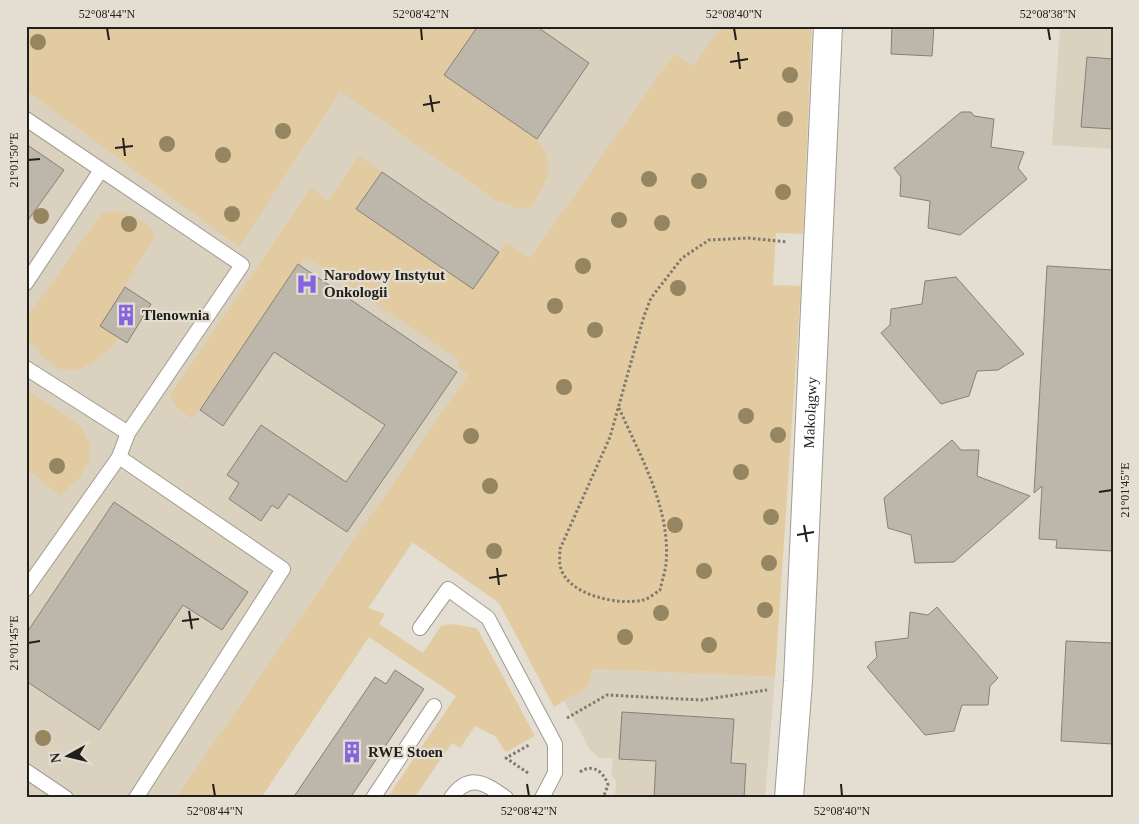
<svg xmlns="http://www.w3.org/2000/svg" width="1139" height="824" font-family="'Times New Roman',serif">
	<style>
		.built { fill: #dbd1bf }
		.green { fill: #e2cba1 }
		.building { fill: #bdb7ab; stroke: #868075 }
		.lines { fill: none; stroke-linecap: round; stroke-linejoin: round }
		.lane-casing { stroke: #a29c91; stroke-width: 16 }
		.street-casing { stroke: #a29c91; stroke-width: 30 }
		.path { stroke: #7d7971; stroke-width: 3; stroke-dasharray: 2.5 2.5; stroke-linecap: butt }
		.lane { stroke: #fff; stroke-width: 14 }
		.street { stroke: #fff; stroke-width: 28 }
		.tree { fill: #958560 }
		.ticks { fill: none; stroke: #211f1a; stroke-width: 2 }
		.labels { text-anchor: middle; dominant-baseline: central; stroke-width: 4.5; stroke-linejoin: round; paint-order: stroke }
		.poi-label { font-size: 15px; font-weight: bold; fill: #211f1a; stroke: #e4ded2; text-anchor: start }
		.street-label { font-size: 15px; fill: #211f1a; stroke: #e4ded2 }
		.neatline { fill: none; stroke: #211f1a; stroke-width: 2 }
		.ticks-label { font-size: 12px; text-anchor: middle; fill: #211f1a }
	</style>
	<rect width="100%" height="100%" fill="#e4ded2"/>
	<g class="built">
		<polygon points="26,26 762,26 240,798 26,798"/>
		<polygon points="1060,26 1113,26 1113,149 1052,145"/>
		<polygon points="592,669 775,677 765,798 615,798 616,781 611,775 613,758 599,758 590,750 564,701 589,686"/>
	</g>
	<g class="green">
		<polygon points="26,26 478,26 445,75 537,139 547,156 548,177 531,207 518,208 497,201 340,91 239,247 26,90"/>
		<polygon points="722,26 812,26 803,234 776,233 773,285 801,286 775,677 592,669 589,686 554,707 499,603 412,542 368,608 385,614 379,624 423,653 441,626 452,624 477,628 535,736 506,752 495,736 475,726 460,748 452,743 414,798 387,798 456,696 369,637 261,798 176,798 468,375 457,367 460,360 306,257 192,419 176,407 170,395 311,188 328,201 359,156 382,172 357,209 473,289 506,242 530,258 674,54 693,66"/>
		<path d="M116 211C133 215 146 220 155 236L100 326 119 338C105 355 80 379 55 367 51 365 47 360 44 357 30 344 26 337 26 319L102 213Z"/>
		<polygon points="26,389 81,427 89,444 89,460 80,477 60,495 26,469"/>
	</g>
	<g class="building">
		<polygon points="478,26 536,26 589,63 537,139 444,75"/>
		<polygon points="892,26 934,26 932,56 891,54"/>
		<polygon points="1087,57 1113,59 1113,129 1081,127"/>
		<polygon points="961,112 971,112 974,116 994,119 991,147 1024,152 1018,168 1027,179 960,235 928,228 930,201 900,196 901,177 894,168"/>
		<polygon points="26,144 64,170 26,223"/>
		<polygon points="382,172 499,252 473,289 356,209"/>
		<polygon points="298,264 457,372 347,532 289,494 278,509 272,505 261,521 229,499 239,483 227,475 261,425 346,482 385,425 274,352 223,426 200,410"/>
		<polygon points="1047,266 1113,270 1113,551 1056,548 1057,540 1039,539 1042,486 1034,493"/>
		<polygon points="956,277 1024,354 998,370 977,371 969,396 941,404 881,333 890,325 891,309 922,304 925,281"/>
		<polygon points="125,287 151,304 127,343 100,326"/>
		<polygon points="952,440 961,450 979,450 977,476 1030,496 954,562 915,563 911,535 888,528 884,498"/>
		<polygon points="114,502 248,592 222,630 183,605 99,730 26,681 26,634"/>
		<polygon points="937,607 998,678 990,686 988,705 962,705 954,731 925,735 867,667 877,657 875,642 908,638 910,612 928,615"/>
		<polygon points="1066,641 1113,643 1113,744 1061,741"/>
		<polygon points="395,670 424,689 350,798 293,798 375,677 386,684"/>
		<polygon points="622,712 734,719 731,763 746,764 744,798 654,798 656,761 619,759"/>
	</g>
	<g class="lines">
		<g class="lane-casing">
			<g id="lane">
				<polyline points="26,119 242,265 128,433 119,457 26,589"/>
				<polyline points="26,283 101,170"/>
				<polyline points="26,368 128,433"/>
				<polyline points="119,457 283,569 136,798"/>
				<polyline points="420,628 448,589 488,618 555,744 555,773 542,798"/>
				<polyline points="26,771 66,798"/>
				<polyline points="373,798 434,706"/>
				<path d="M451 798C469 772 485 783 506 798"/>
			</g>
		</g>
		<g class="street-casing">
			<g id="street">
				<path id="s1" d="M789 798 798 681 828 26"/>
			</g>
		</g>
		<g class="path">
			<path d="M619 408C640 456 671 508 666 564 665 572 662 581 660 590 655 593 649 599 643 600 619 606 565 595 560 565 559 560 560 554 560 549L610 437 644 316 651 298 682 258 709 240 748 238 787 242"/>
			<polyline points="567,718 607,695 701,700 767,690"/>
			<path d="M580 772C593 763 604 772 608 785L603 798"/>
			<polyline points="528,773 506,758 529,745"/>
		</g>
		<use href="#lane" class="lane"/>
		<use href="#street" class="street"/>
	</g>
	<g class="tree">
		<circle cx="38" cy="42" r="8"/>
		<circle cx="790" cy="75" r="8"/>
		<circle cx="785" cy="119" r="8"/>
		<circle cx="283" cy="131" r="8"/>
		<circle cx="167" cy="144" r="8"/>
		<circle cx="223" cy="155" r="8"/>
		<circle cx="649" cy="179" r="8"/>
		<circle cx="699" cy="181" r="8"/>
		<circle cx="783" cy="192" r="8"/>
		<circle cx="232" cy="214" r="8"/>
		<circle cx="41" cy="216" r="8"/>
		<circle cx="619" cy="220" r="8"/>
		<circle cx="662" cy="223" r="8"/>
		<circle cx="129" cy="224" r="8"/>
		<circle cx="583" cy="266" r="8"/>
		<circle cx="678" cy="288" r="8"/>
		<circle cx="555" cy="306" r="8"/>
		<circle cx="595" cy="330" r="8"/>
		<circle cx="564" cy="387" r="8"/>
		<circle cx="746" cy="416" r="8"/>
		<circle cx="778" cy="435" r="8"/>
		<circle cx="471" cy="436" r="8"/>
		<circle cx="57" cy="466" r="8"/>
		<circle cx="741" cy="472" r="8"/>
		<circle cx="490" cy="486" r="8"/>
		<circle cx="771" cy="517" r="8"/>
		<circle cx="675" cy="525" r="8"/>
		<circle cx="494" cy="551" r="8"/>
		<circle cx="769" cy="563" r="8"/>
		<circle cx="704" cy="571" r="8"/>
		<circle cx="765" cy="610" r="8"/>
		<circle cx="661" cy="613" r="8"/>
		<circle cx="625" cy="637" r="8"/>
		<circle cx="709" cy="645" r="8"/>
		<circle cx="43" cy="738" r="8"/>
	</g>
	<path class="ticks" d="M107 28 109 40M421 28 422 40M734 28 736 40M1048 28 1050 40M738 52 740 69M730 62 748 59M430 95 433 112M423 105 440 102M123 138 125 156M115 148 133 146M28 160 40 159M1099 492 1112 490M804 525 807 542M797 535 814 532M497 568 499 585M489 578 507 575M189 611 192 629M182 621 199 619M28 643 40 641M213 784 215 796M527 784 529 796M841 784 842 796"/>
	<defs>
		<g id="hospital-bare" transform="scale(1.725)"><path d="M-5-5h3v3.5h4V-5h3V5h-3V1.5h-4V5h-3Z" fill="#8664df" stroke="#e4ded2" stroke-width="2.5" paint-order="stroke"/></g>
		<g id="building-bare" transform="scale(1.725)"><path d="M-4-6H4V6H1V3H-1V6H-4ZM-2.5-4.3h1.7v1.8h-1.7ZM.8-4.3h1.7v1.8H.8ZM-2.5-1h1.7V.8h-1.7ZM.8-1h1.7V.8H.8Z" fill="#8664df" stroke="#e4ded2" stroke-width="2.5" paint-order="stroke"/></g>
	</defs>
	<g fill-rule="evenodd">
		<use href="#hospital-bare" x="307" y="284"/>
		<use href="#building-bare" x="126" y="315"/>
		<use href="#building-bare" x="352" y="752"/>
	</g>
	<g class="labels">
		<g class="poi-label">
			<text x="324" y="275">Narodowy Instytut<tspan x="324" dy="17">Onkologii</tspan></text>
			<text x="142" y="315">Tlenownia</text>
			<text x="368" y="752">RWE Stoen</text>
		</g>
		<g class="street-label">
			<text stroke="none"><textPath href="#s1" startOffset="386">Makolągwy</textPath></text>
		</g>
	</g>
	<rect width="1139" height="824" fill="none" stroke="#e4ded2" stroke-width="55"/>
	<g transform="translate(68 756) rotate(262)" stroke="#e4ded2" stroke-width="4" paint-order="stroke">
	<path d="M0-4L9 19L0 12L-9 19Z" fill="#211f1a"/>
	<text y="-8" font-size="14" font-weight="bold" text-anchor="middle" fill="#211f1a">N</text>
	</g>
	<rect x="28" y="28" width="1084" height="768" class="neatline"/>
	<g class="ticks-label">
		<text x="107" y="18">52°08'44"N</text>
		<text x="421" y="18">52°08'42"N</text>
		<text x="734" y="18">52°08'40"N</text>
		<text x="1048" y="18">52°08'38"N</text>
		<text transform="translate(14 160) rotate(-90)" y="4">21°01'50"E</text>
		<text transform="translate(1125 490) rotate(-90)" y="4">21°01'45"E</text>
		<text transform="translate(14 643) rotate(-90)" y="4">21°01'45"E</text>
		<text x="215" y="815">52°08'44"N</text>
		<text x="529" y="815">52°08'42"N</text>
		<text x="842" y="815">52°08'40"N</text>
	</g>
</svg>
